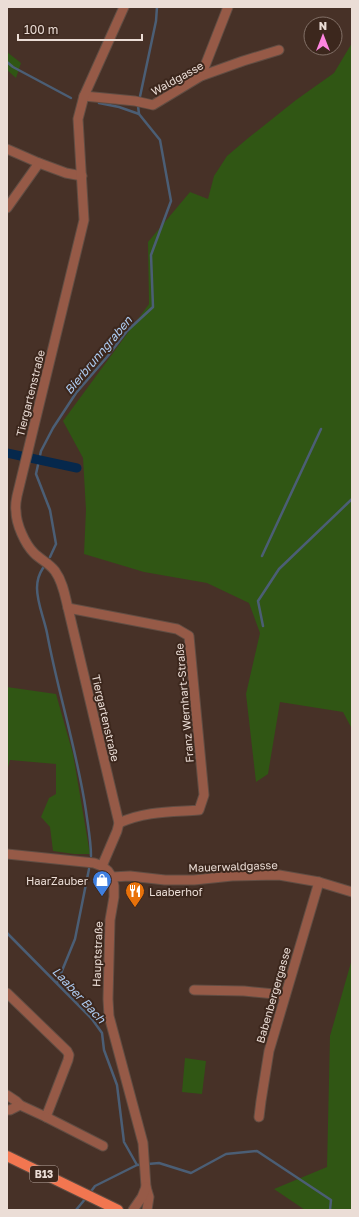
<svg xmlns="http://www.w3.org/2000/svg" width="359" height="1217" font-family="'Golos Text',sans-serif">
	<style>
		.green { fill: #305614 }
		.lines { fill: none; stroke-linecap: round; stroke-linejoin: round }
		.stream { stroke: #4b5e75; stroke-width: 2.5 }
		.canal { stroke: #06284c; stroke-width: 9 }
		.street-casing { stroke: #614d43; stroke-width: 11 }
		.primary-casing { stroke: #614d43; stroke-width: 12 }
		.street { stroke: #965a47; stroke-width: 9 }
		.primary { stroke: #f27650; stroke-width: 10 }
		.labels { text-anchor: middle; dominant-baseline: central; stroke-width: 4; stroke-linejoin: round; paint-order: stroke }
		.shield { fill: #3c271d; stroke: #b6a69e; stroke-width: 1 }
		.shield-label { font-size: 10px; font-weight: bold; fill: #ebddd6 }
		.street-label { font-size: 11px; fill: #ebddd6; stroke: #3c271d }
		.poi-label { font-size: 11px; fill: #ebddd6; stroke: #3c271d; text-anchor: end }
		.water-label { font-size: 12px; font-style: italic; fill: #aecdf3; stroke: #3c271d }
	</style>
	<rect width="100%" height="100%" fill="#473127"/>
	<g class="green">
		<polygon points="352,43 352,729 343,712 280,702 268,774 256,782 246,694 260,633 249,603 207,583 144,572 84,554 86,510 83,458 63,421 149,304 148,242 190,192 208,199 214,176 227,156 247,139 296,100 334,73"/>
		<polygon points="7,52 21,63 16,78 7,70"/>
		<polygon points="7,687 56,694 73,754 90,854 74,854 53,851 50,827 41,817 49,798 56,794 56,764 10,760 7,771"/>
		<polygon points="352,959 352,1210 305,1210 274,1189 327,1167 330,1036"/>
		<polygon points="185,1058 206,1061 202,1094 182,1092"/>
	</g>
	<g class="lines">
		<g class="stream">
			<polyline points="7,62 13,67 71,98"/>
			<polyline points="139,114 138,106 156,21 157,7"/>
			<polyline points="262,556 321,429"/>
			<polyline points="50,557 56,544 50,510 36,474 41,451 53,428 76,393 107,357 127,331 153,307 151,255 171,201 160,140 139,114 119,107 99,103"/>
			<path d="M43 568C39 574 37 581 37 588 37 603 44 618 47 633 58 693 77 750 86 811 88 826 91 841 91 856"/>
			<polyline points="263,626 258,601 279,569 352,499"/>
			<polyline points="7,933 92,1019 102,1033 104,1050 117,1085 124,1142 137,1165 159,1163 191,1173 226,1154 257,1151 331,1200 330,1210"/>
			<polyline points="57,983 75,939 89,869"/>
			<polyline points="89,1194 95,1186 137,1165"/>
			<polyline points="76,1210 86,1198"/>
		</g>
		<polyline class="canal" points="7,453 77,468"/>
		<g class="street-casing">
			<g id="street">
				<polyline points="201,76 228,7"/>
				<polyline points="84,96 135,101 153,105 201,76 243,61 279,50"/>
				<polyline points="7,149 39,163 66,173 82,176"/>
				<polyline points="7,208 39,163"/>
				<path d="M68 608 177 629 189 636 204 795 199 810C171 812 145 811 119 823"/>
				<polyline points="7,854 94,863 102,866 108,871 112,877 114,886 114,897 110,920 108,999 109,1016 143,1143 146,1187 149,1197 147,1210"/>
				<path d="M102 866 117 831 119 823 68 608C65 596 63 582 55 571 49 563 41 560 34 553 25 544 16 524 16 511 15 506 16 501 17 496L84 220 78 119 84 96 124 7"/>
				<polyline points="112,877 130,876 165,880 194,880 232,876 279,875 319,882 352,892"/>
				<polyline points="194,990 244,991 285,995"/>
				<polyline points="7,993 67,1051 69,1055 68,1060 46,1117 20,1105 16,1101 7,1095"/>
				<polyline points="7,1110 10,1110 20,1105"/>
				<polyline points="46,1117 103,1146"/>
				<polyline points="259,1117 261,1101 269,1051 319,882"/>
				<polyline points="133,1210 142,1197 146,1187"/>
			</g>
		</g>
		<g class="primary-casing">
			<polyline id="primary" points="7,1156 118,1210"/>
		</g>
		<use href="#street" class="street"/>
		<use href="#primary" class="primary"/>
	</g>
	<defs>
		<g id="shop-pin" transform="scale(1)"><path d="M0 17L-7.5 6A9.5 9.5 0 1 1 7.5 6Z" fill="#3f7fe0" stroke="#3c271d"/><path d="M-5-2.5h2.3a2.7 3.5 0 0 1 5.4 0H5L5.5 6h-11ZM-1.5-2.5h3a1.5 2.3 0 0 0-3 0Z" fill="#fff"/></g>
		<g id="restaurant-pin" transform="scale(1)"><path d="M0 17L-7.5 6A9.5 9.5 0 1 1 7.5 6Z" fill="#e8710a" stroke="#3c271d"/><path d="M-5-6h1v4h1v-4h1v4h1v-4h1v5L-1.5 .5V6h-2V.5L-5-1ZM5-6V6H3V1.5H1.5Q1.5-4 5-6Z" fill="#fff"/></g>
	</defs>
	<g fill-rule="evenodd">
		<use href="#shop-pin" x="102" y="880"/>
		<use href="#restaurant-pin" x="135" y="891"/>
	</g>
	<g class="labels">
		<rect class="shield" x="30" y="1166" width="28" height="16" rx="3"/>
		<g class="shield-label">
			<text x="44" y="1174">B13</text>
		</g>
		<g class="street-label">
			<text transform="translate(177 78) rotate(-29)">Waldgasse</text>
			<text transform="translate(30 393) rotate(-76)">Tiergartenstraße</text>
			<text transform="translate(184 703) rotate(-95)">Franz Wernhart-Straße</text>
			<text transform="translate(106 718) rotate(77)">Tiergartenstraße</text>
			<text transform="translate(233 866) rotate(-2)">Mauerwaldgasse</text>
			<text transform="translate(97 954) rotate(-88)">Hauptstraße</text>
			<text transform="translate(273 995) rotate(-74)">Babenbergergasse</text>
		</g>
		<g class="poi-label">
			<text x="88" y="880">HaarZauber</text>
			<text x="149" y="891" text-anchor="start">Laaberhof</text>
		</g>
		<g class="water-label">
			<text transform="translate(98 355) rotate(-50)">Bierbrunngraben</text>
			<text transform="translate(79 995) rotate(47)">Laaber Bach</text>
		</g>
	</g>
	<rect width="359" height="1217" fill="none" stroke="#ebddd6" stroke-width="16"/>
	<g transform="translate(323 36)"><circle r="19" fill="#3c271d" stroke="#827067"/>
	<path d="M0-3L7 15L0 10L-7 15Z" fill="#fe85e0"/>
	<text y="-6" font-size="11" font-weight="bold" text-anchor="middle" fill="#ebddd6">N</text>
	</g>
	<path d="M18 34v6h124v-6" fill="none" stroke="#ebddd6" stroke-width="2"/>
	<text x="24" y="34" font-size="12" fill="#ebddd6" stroke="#3c271d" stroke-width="3" paint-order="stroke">100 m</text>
</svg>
